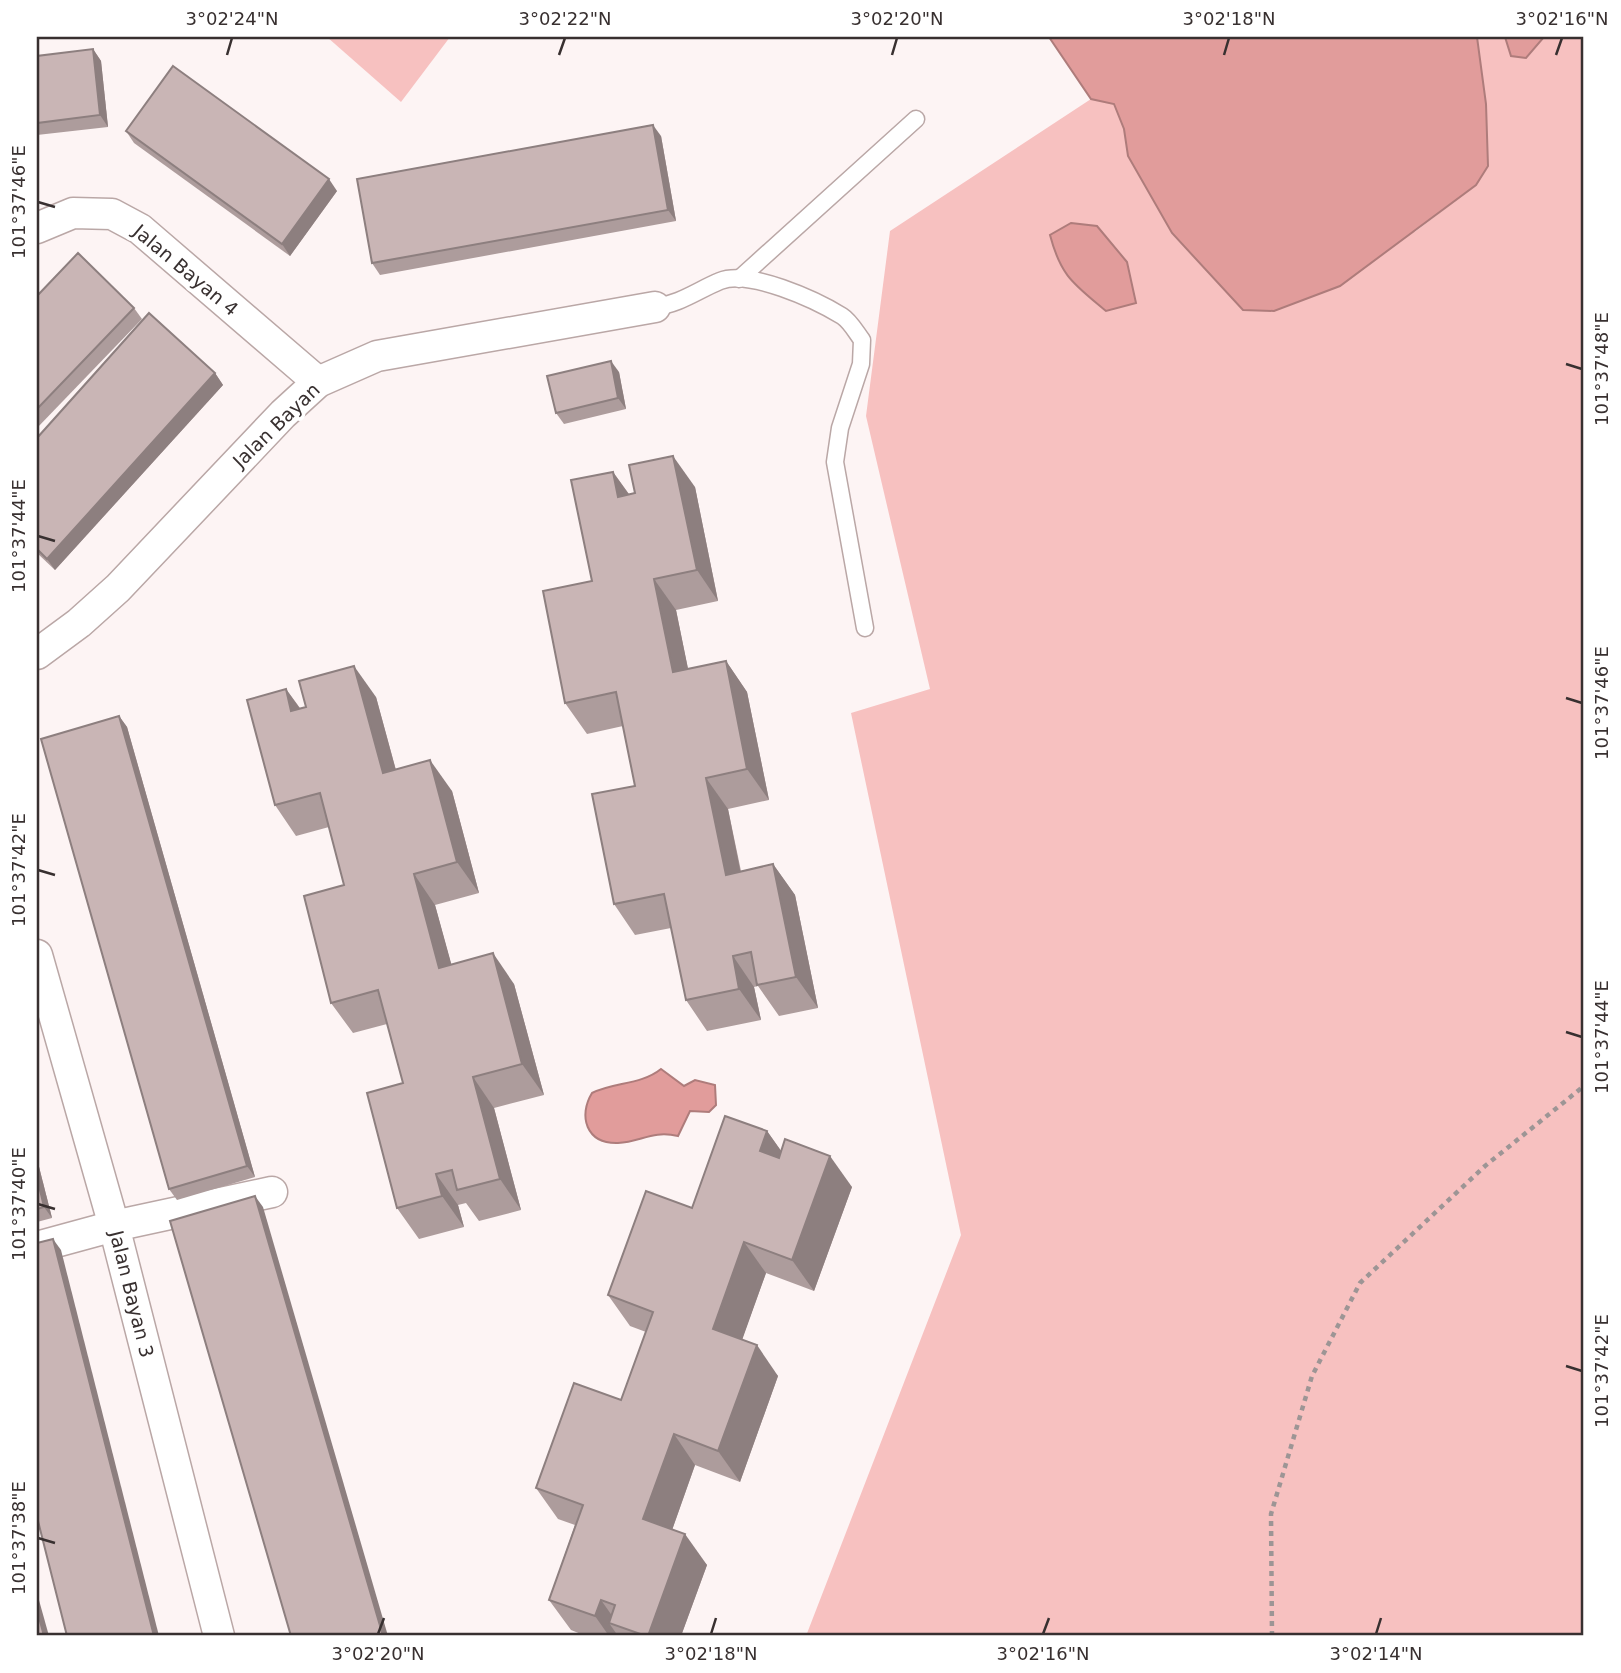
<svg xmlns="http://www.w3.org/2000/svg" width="1621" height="1673" font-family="'DejaVu Sans',sans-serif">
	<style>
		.green { fill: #f7c1c0 }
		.water { fill: #e19c9b; stroke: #ae7c7b; stroke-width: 2 }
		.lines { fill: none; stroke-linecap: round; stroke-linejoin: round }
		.lane-casing { stroke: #baa7a6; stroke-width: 19 }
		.street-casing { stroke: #baa7a6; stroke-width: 33 }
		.path { stroke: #9d9595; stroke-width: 4.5; stroke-dasharray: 5 5; stroke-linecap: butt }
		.lane { stroke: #fff; stroke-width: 16 }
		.street { stroke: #fff; stroke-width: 30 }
		.wall { fill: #ad9c9c }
		.shaded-wall { fill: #8d7f7f }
		.building { fill: #c9b5b5; stroke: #8d7f7f; stroke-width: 2 }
		.ticks { fill: none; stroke: #383030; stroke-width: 2.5 }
		.labels { text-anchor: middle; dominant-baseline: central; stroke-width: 7; stroke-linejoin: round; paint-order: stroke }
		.street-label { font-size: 19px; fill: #383030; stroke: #fff }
		.neatline { fill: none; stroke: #383030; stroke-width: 2.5 }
		.ticks-label { font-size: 18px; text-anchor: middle; fill: #383030 }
	</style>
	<rect width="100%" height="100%" fill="#fdf4f4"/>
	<g class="green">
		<polygon points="327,37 450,37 401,102"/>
		<polygon points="1477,37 1505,37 1511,56 1526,58 1544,37 1584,37 1584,1636 806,1636 961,1235 851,713 930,689 866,416 890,231 1091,99 1114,104 1124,129 1128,156 1172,233 1243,310 1416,231 1476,185 1488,166 1486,104"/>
	</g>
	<g class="water">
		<polygon points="1049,37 1477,37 1486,104 1488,166 1476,185 1340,286 1274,311 1243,310 1172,233 1128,156 1124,129 1114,104 1091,99"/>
		<polygon points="1505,37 1544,37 1526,58 1511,56"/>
		<path d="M1071 223 1097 226 1127 262 1136 303 1106 311C1074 284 1061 277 1050 235Z"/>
		<path d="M661 1069 684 1086 695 1080 715 1085 716 1105 709 1112 690 1111 678 1136C652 1130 641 1142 618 1143 586 1144 578 1116 592 1093 614 1082 641 1085 661 1069Z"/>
	</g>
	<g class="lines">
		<g class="lane-casing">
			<g id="lane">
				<polyline points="739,279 916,119"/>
				<path d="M655 307C680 304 698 290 720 281 749 269 816 300 842 316 850 321 856 332 862 340L861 364 840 428 835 462 865 628"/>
			</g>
		</g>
		<g class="street-casing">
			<g id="street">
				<polyline points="37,228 73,213 112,214 140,229 318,382"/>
				<polyline points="37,654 79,623 118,588 283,414 318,382 377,356 655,307"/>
				<polyline points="37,955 114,1226 219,1636"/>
				<polyline points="37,1247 114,1226 272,1192"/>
			</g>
		</g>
		<polyline class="path" points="1272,1636 1271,1514 1312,1376 1360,1283 1485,1166 1584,1086"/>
		<use href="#lane" class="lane"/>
		<use href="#street" class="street"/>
	</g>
	<g class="wall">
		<polygon points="93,49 101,61 108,127 37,135 37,56"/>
		<polygon points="126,131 337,191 290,256 134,143"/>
		<polygon points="661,136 676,221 380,275 372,263"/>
		<polygon points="37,296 134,308 142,319 37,428"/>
		<polygon points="619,372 626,409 564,424 556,413"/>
		<polygon points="215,373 223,385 55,570 37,553 37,438"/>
		<polygon points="613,472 629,494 695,487 718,601 676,610 688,669 726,661 747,692 769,800 728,809 741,871 773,864 795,895 818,1008 779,1016 758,986 754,987 761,1020 707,1031 686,1000 671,928 635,935 614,904 635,786 623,726 587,734 565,703 592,581"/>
		<polygon points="286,689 300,708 376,697 396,770 452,791 479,893 435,905 451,964 514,984 544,1095 494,1108 521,1210 479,1221 466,1203 458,1205 464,1227 419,1239 397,1208 403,1083 387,1024 353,1033 331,1003 344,885 329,827 296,836 275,805"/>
		<polygon points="119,716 127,727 255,1177 177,1200 169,1189"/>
		<polygon points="767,1131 781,1151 852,1187 814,1291 766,1273 742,1339 778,1376 740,1482 695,1465 672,1530 707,1565 681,1636 586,1636 571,1630 549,1600 575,1525 558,1519 536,1488 621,1400 646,1332 630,1326 608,1295 692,1208"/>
		<polygon points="37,1159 52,1218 37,1222"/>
	</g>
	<g class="shaded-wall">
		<polygon points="93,49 101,61 108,127 100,115"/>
		<polygon points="653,125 661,136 676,221 668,210"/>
		<polygon points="329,179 337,191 290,256 282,244"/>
		<polygon points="611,361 619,372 626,409 618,398"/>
		<polygon points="215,373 223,385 55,570 47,559"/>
		<polygon points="673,456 695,487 718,601 697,570"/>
		<polygon points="613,472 635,503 618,497"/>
		<polygon points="654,579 676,610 695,703 673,672"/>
		<polygon points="726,661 747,692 769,800 747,769"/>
		<polygon points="354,666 376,697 405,804 383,773"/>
		<polygon points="286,689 308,720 291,711"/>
		<polygon points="119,716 127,727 255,1177 247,1166"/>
		<polygon points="430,760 452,791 479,893 457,862"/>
		<polygon points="706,778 728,809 747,905 726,875"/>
		<polygon points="773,864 795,895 818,1008 796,977"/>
		<polygon points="414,874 435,905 461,999 439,968"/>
		<polygon points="493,953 514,984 544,1095 522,1064"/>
		<polygon points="733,956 754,987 761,1020 739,989"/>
		<polygon points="473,1077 494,1108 521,1210 500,1179"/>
		<polygon points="767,1131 789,1162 760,1151"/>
		<polygon points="830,1156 852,1187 814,1291 792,1260"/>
		<polygon points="37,1159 52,1218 44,1207 37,1177"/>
		<polygon points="436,1174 458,1205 464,1227 442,1196"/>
		<polygon points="255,1196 263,1207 388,1636 383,1636"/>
		<polygon points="53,1239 61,1250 159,1636 154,1636"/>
		<polygon points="744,1242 766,1273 735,1360 713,1329"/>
		<polygon points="757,1345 778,1376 740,1482 718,1451"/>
		<polygon points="674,1434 695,1465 665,1550 643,1519"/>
		<polygon points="685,1534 707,1565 681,1636 648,1636"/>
		<polygon points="37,1593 49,1636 44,1636 37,1610"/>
		<polygon points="601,1600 620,1627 609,1623 618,1636 609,1636 595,1616"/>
	</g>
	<g class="building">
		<polygon points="93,49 100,115 37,123 37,56"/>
		<polygon points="173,66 329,179 282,244 126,131"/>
		<polygon points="653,125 668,210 372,263 357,179"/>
		<polygon points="78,253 134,308 37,409 37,296"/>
		<polygon points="149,313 215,373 47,559 37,549 37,438"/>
		<polygon points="611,361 618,398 556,413 547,376"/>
		<polygon points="673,456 697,570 654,579 673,672 726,661 747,769 706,778 726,875 773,864 796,977 757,985 751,952 733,956 739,989 686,1000 664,894 614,904 592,794 635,786 616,692 565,703 543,591 592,581 571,480 613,472 618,497 635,493 629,465"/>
		<polygon points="354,666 383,773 430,760 457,862 414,874 439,968 493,953 522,1064 473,1077 500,1179 457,1190 452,1170 436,1174 442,1196 397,1208 367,1093 403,1083 378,990 331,1003 304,896 344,885 320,793 275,805 247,700 286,689 291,711 306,707 299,681"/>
		<polygon points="119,716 247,1166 169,1189 41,739"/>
		<polygon points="725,1116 767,1131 760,1151 779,1158 785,1139 830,1156 792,1260 744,1242 713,1329 757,1345 718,1451 674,1434 643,1519 685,1534 648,1636 646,1636 609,1623 615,1605 601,1600 595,1616 549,1600 583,1505 536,1488 574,1383 621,1400 653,1312 608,1295 646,1191 692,1208"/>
		<polygon points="37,1177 44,1207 37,1209"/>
		<polygon points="255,1196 383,1636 291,1636 170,1221"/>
		<polygon points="53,1239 154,1636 67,1636 37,1517 37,1243"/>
		<polygon points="37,1610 44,1636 37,1636"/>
	</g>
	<path class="ticks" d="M227 55 232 38M559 55 565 38M892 55 897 38M1224 55 1229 38M1556 55 1562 38M38 202 55 207M1566 364 1582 369M38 536 55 541M1566 698 1582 703M38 870 55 875M1566 1032 1582 1037M38 1204 55 1209M1566 1366 1582 1371M38 1538 55 1543M378 1634 384 1618M711 1634 716 1618M1043 1634 1049 1618M1376 1634 1381 1618"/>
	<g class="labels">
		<g class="street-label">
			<text transform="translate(186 270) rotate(40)">Jalan Bayan 4</text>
			<text transform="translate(276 425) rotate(-44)">Jalan Bayan</text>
			<text transform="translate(132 1294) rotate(76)">Jalan Bayan 3</text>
		</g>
	</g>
	<rect width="1621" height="1673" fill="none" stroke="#ffffff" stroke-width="77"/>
	<rect x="38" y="38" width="1544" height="1596" class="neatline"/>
	<g class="ticks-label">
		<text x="232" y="25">3°02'24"N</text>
		<text x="565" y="25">3°02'22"N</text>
		<text x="897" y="25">3°02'20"N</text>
		<text x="1229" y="25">3°02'18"N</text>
		<text x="1562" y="25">3°02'16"N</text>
		<text transform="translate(19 202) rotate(-90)" y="6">101°37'46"E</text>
		<text transform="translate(1602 369) rotate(-90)" y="6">101°37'48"E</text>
		<text transform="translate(19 536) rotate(-90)" y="6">101°37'44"E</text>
		<text transform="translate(1602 703) rotate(-90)" y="6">101°37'46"E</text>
		<text transform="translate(19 870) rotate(-90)" y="6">101°37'42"E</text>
		<text transform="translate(1602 1037) rotate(-90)" y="6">101°37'44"E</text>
		<text transform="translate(19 1204) rotate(-90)" y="6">101°37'40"E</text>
		<text transform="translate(1602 1371) rotate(-90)" y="6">101°37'42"E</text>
		<text transform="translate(19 1538) rotate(-90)" y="6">101°37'38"E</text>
		<text x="378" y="1660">3°02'20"N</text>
		<text x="711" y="1660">3°02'18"N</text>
		<text x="1043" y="1660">3°02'16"N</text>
		<text x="1376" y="1660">3°02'14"N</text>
	</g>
</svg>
